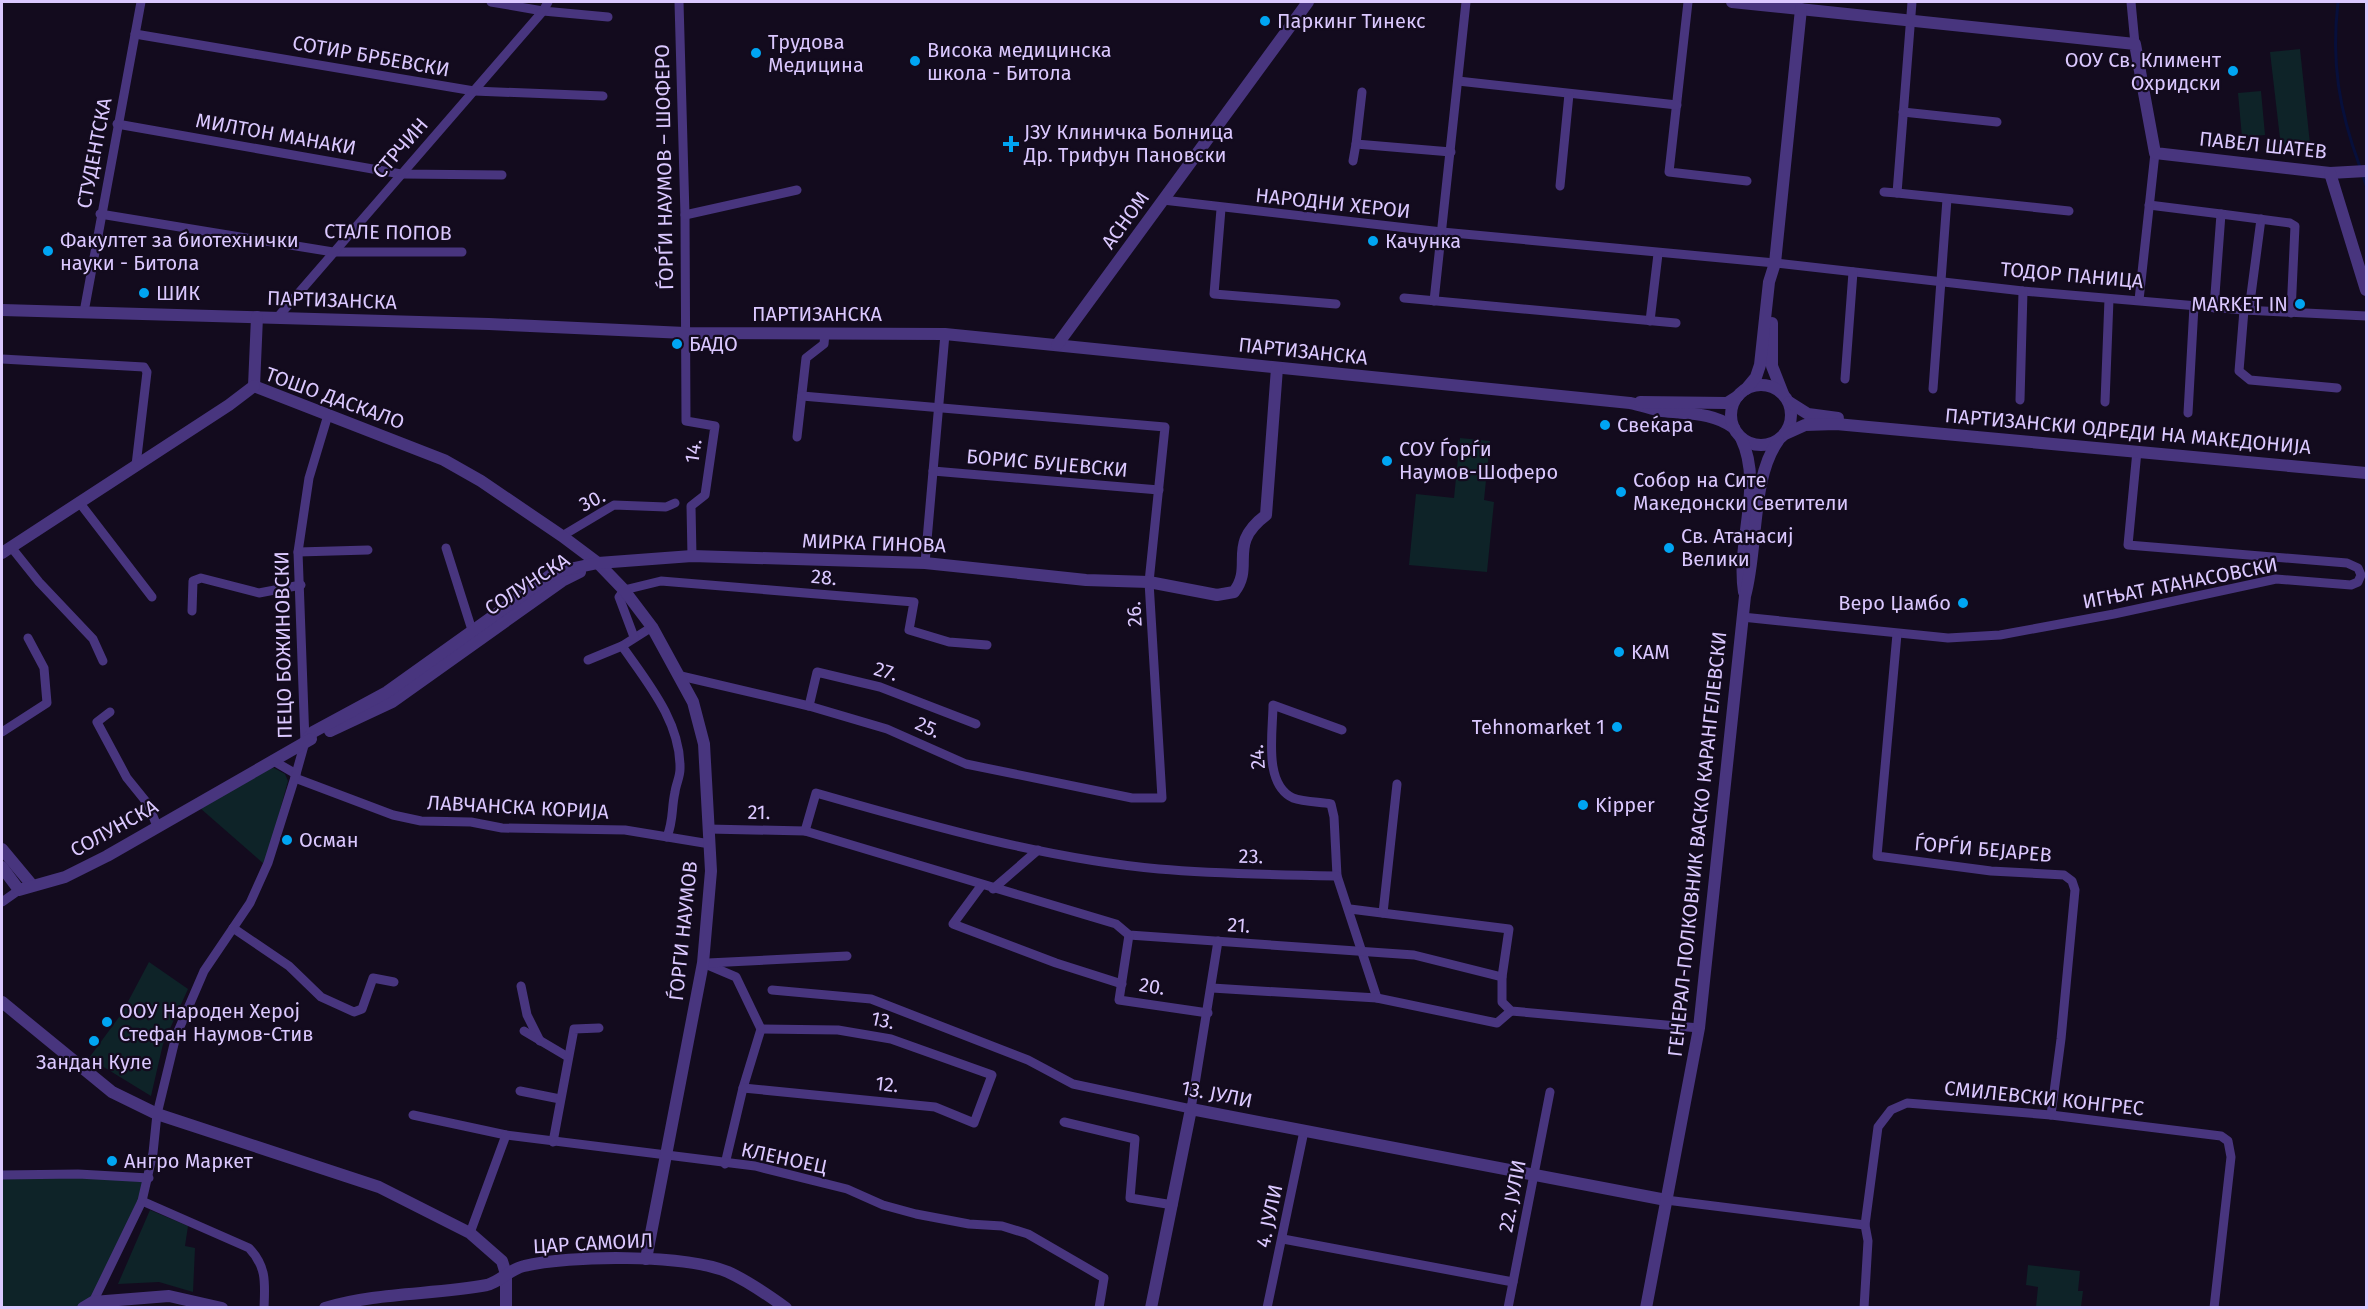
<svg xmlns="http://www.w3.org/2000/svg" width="2368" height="1309" font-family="'Fira Sans',sans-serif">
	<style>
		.green { fill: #0e2328 }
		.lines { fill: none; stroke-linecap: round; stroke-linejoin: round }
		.stream { stroke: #070f3b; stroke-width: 3 }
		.minor { stroke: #48357e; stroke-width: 9 }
		.tertiary { stroke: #48357e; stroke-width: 12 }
		.poi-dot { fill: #00a5f3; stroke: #130b1e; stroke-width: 2 }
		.labels { text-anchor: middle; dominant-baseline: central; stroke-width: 4.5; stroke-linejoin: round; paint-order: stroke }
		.poi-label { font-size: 20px; fill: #dbc8ff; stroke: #130b1e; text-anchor: start }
		.street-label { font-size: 20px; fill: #dbc8ff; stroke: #130b1e }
	</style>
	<rect width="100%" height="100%" fill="#130b1e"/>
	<g class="green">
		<polygon points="2300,49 2310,144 2281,147 2270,52"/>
		<polygon points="2261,91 2265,135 2242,137 2238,93"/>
		<polygon points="1460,438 1490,441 1484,500 1494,502 1487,572 1409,565 1416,494 1454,498"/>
		<polygon points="274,768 285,774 288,781 265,865 200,808 265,769"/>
		<polygon points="149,962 188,989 163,1044 151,1096 89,1058 122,1013"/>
		<polygon points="2,1175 149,1178 93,1302 83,1307 2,1307"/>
		<polygon points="150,1210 188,1226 185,1246 195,1248 193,1292 159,1282 118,1284"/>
		<polygon points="2028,1265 2080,1271 2078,1291 2083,1291 2081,1307 2036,1307 2038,1287 2026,1285"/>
	</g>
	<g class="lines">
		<g class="stream">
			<path d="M2338 2C2331 62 2339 110 2360 167"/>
			<polyline points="2362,173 2366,185"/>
		</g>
		<g class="minor">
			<polyline points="491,2 543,11 608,17"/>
			<polyline points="679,2 685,215 686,421 715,426 705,495 691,506 692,556"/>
			<polyline points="1688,2 1669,172 1747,181"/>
			<polyline points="1912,2 1897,193 2069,211"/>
			<polyline points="2131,2 2135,44"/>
			<polyline points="135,34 474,91 603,96"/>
			<polyline points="1458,81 1677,105"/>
			<polyline points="1362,92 1356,144 1451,152"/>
			<polyline points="1903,112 1997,122"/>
			<polyline points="117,124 401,174 502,175"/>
			<polyline points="1353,161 1356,144"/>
			<polyline points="1560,186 1569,94"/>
			<polyline points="1884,192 1897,193"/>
			<polyline points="1163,200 1442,232 1775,263 2023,291 2244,310 2366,316"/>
			<polyline points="2149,205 2221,214 2214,308"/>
			<polyline points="1221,209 1214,294 1336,304"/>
			<polyline points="100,214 333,252 462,252"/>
			<polyline points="2221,214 2290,223 2295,226 2291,313"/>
			<polyline points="685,215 797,190"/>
			<polyline points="1404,298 1676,323"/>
			<polyline points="2139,300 2155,153"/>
			<polyline points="1434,301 1466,2"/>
			<polyline points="2244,310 2239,371 2250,380 2337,388"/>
			<polyline points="2249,310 2261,219"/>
			<polyline points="84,312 141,2"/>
			<polyline points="277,318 543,11 548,2"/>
			<polyline points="1650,321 1658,254"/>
			<polyline points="2,359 144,367 147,372 136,465"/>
			<polyline points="1845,379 1853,272"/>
			<polyline points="1933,389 1947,199"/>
			<polyline points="2020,400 2023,291"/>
			<polyline points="2105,402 2109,299"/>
			<polyline points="2188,413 2194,306"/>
			<polyline points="797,437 806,358 824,344 825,333"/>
			<polyline points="933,471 1159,490"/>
			<polyline points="79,502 152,597"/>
			<polyline points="562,536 614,505 666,507 675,503"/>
			<polyline points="11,547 39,582 93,639 103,661"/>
			<polyline points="446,548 472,630"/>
			<polyline points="298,552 368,550"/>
			<polyline points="925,563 945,334"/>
			<polyline points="192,611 193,581 201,578 259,593 301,585"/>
			<polyline points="1742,617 1948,638 2000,635 2114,614 2276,579 2351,585 2358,582 2361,575 2358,568 2347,563 2128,545 2137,451"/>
			<path d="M652 627 622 646C647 682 681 722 680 769 680 777 676 784 675 792 671 810 674 818 667 837"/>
			<polyline points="1897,634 1877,856 1991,871 2064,875 2072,881 2075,890 2061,1039 2051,1115"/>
			<polyline points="634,637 619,597 624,590 661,581 914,602 909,630 949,642 987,645"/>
			<polyline points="588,660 622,646"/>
			<polyline points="681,676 809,706 887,729 966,764 1132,798 1162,798 1149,582 1165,427 802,396"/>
			<polyline points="809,706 817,672 880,687 976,724"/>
			<polyline points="110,712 97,722 127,778 148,804 157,826"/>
			<path d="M1342 730 1273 705C1273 732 1263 784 1293 798 1304 802 1320 802 1331 804L1334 817 1337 876 1377 998"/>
			<polyline points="2,732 47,703 44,668 28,638"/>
			<polyline points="272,760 296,774"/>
			<polyline points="295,778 393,815 421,821 471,822 502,828 625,830 710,844"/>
			<polyline points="708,829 805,831 1116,924 1129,935 1414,955 1502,977"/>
			<path d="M805 831 816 793C928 825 1042 858 1159 869 1218 874 1277 875 1337 876"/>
			<polyline points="981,886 953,924 1056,963 1122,984"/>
			<polyline points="993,889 1038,850"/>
			<polyline points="2,902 19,890"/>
			<polyline points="1350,909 1509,929 1502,977 1502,1002 1511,1011 1699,1028"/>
			<polyline points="1383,913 1397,784"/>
			<polyline points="233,928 289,966 321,997 354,1012 362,1009 373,978 394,982"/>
			<polyline points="1129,935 1119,1000 1208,1013"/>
			<polyline points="703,963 736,977 761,1029 743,1088 725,1164"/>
			<polyline points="708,963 847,956"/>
			<polyline points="521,986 527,1015 540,1041"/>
			<polyline points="1212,988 1377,998 1497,1023 1511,1011"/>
			<polyline points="772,990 871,999 1028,1060 1073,1084 1191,1109 1218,941"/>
			<polyline points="524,1031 568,1057"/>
			<polyline points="743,1088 935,1107 974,1123 992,1075 891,1039 838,1030 761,1029"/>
			<polyline points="520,1091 560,1099"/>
			<polyline points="413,1115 506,1135 755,1166 847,1189 883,1205 916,1214 969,1224 1002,1226 1028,1234 1104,1278 1099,1308"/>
			<polyline points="1064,1122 1135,1139 1130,1198 1173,1205"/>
			<polyline points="553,1142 574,1029 599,1028"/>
			<polyline points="2,1175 78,1174 149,1178"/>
			<polyline points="1666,1200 1865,1225"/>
			<path d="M142 1201 249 1248C267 1267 265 1283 264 1308"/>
			<polyline points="470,1233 506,1135"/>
			<polyline points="1283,1239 1513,1282"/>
			<polyline points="93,1302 142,1201 153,1153 157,1114 176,1036 204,971 250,903 268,863 296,774 305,742 298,552 309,478 328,415"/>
			<polyline points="1267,1308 1304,1131"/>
			<polyline points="1508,1308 1550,1092"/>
			<polyline points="1864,1308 1868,1241 1865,1225 1878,1127 1891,1110 1907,1103 2051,1115 2221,1136 2228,1141 2231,1157 2214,1308"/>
		</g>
		<g class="tertiary">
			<polyline points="1732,2 2135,44 2155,153 2330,173 2366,171"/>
			<polyline points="2330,173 2366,290"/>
			<path d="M2 310 489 324 685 333 945 334 1630 403C1641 405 1651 409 1662 411 1687 414 1713 412 1734 428"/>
			<polyline points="1772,323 1772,366 1783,394"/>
			<polyline points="1057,345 1308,2"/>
			<circle cx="1761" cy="415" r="30"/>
			<polyline points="254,386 444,460 481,481 562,536 598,563 624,590 652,627 693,702 704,744 711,871 703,963 646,1259"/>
			<polyline points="254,386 257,317"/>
			<polyline points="1746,389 1756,377 1760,365 1769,282 1775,263 1801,9"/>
			<polyline points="1640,402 1727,403 1738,396"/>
			<polyline points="1789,402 1808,414 1838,418"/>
			<polyline points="1785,434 1805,425 1836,424 2366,473"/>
			<path d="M1741 438C1764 486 1736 540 1744 592"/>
			<polyline points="2,553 229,405 254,386"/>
			<polyline points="330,731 392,702 562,581 580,572"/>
			<path d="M305 742 313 732 387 692 555 572 598 563 692 556 925 563 1086 580 1149 582 1217 595 1234 592C1255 565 1226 545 1266 515L1277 368"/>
			<polyline points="2,849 32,885"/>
			<polyline points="2,867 19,890 65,877 107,856 311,739"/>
			<polyline points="2,1002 112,1092 157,1114 379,1187 470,1233 502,1261 506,1274 506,1308"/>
			<polyline points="83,1308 93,1302 169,1296 222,1308"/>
			<path d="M325 1308C377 1292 434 1295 487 1285 500 1282 510 1269 524 1266 569 1255 685 1254 728 1272 748 1281 768 1295 786 1308"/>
			<polyline points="1151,1308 1191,1109 1666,1200"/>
			<path d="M1646 1308 1699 1028 1745 596C1758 550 1751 478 1778 441"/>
		</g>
	</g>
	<g class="poi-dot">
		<circle cx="1265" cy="21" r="6"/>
		<circle cx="756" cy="53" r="6"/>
		<circle cx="915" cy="61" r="6"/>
		<circle cx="2233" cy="71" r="6"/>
		<path d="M1008 135h6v6h6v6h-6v6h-6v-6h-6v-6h6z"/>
		<circle cx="1373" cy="241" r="6"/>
		<circle cx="48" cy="251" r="6"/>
		<circle cx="144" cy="293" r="6"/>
		<circle cx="2300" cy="304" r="6"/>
		<circle cx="677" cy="344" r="6"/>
		<circle cx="1605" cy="425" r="6"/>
		<circle cx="1387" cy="461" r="6"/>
		<circle cx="1621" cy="492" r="6"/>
		<circle cx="1669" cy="548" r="6"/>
		<circle cx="1963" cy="603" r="6"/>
		<circle cx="1619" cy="652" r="6"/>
		<circle cx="1617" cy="727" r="6"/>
		<circle cx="1583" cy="805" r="6"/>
		<circle cx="287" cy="840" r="6"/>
		<circle cx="107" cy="1022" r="6"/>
		<circle cx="94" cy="1041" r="6"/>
		<circle cx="112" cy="1161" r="6"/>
	</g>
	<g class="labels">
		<g class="poi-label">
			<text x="1277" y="21">Паркинг Тинекс</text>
			<text x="768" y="42">Трудова<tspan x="768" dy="23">Медицина</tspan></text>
			<text x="927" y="50">Висока медицинска<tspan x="927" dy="23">школа - Битола</tspan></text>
			<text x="2221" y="60" text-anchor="end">ООУ Св. Климент<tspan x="2221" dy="23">Охридски</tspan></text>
			<text x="1024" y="132">ЈЗУ Клиничка Болница<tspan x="1024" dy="23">Др. Трифун Пановски</tspan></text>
			<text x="60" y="240">Факултет за биотехнички<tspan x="60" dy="23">науки - Битола</tspan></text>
			<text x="1385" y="241">Качунка</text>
			<text x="156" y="293">ШИК</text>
			<text x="2288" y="304" text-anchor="end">MARKET IN</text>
			<text x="689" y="344">БАДО</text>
			<text x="1617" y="425">Свеќара</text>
			<text x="1399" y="449">СОУ Ѓорѓи<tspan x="1399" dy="23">Наумов-Шоферо</tspan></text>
			<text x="1633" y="480">Собор на Сите<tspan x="1633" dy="23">Македонски Светители</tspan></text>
			<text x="1681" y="536">Св. Атанасиј<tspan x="1681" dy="23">Велики</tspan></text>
			<text x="1951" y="603" text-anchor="end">Веро Џамбо</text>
			<text x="1631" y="652">KAM</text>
			<text x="1605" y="727" text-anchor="end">Tehnomarket 1</text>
			<text x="1595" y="805">Kipper</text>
			<text x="299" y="840">Осман</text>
			<text x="119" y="1011">ООУ Народен Херој<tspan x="119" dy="23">Стефан Наумов-Стив</tspan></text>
			<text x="94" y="1062" text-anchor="middle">Зандан Куле</text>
			<text x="124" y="1161">Ангро Маркет</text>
		</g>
		<g class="street-label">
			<text transform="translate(371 56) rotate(10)">СОТИР БРБЕВСКИ</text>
			<text transform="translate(276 134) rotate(10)">МИЛТОН МАНАКИ</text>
			<text transform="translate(2263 145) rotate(6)">ПАВЕЛ ШАТЕВ</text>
			<text transform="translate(400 148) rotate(-49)">СТРЧИН</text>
			<text transform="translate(94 153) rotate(-79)">СТУДЕНТСКА</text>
			<text transform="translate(664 167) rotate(-91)">ЃОРЃИ НАУМОВ – ШОФЕРО</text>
			<text transform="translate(1333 203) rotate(6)">НАРОДНИ ХЕРОИ</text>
			<text transform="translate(1125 220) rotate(-54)">АСНОМ</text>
			<text transform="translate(388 232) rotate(1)">СТАЛЕ ПОПОВ</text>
			<text transform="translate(2072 275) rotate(5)">ТОДОР ПАНИЦА</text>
			<text transform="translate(332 300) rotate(2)">ПАРТИЗАНСКА</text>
			<text x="817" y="314">ПАРТИЗАНСКА</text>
			<text transform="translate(1303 351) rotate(6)">ПАРТИЗАНСКА</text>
			<text transform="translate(335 398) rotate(20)">ТОШО ДАСКАЛО</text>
			<text transform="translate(2128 431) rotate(5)">ПАРТИЗАНСКИ ОДРЕДИ НА МАКЕДОНИЈА</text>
			<text transform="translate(693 451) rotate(-82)">14.</text>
			<text transform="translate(1047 463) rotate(5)">БОРИС БУЏЕВСКИ</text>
			<text transform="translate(592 500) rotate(-27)">30.</text>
			<text transform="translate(874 543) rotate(2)">МИРКА ГИНОВА</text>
			<text transform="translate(824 577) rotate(5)">28.</text>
			<text transform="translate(2180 583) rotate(-11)">ИГЊАТ АТАНАСОВСКИ</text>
			<text transform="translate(527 584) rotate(-33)">СОЛУНСКА</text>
			<text transform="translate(1134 614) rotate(-94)">26.</text>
			<text transform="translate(283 645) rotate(-91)">ПЕЦО БОЖИНОВСКИ</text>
			<text transform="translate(886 671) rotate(16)">27.</text>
			<text transform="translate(928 727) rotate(24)">25.</text>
			<text transform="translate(1257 757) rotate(-95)">24.</text>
			<text transform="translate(518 807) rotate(3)">ЛАВЧАНСКА КОРИЈА</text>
			<text transform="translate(759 812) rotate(1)">21.</text>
			<text transform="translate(114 828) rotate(-29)">СОЛУНСКА</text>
			<text transform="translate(1697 844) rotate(-84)">ГЕНЕРАЛ-ПОЛКОВНИК ВАСКО КАРАНГЕЛЕВСКИ</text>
			<text transform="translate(1983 849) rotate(5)">ЃОРЃИ БЕЈАРЕВ</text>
			<text transform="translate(1251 856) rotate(1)">23.</text>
			<text transform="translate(1239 925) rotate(4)">21.</text>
			<text transform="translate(683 931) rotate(-84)">ЃОРГИ НАУМОВ</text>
			<text transform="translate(1152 986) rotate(9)">20.</text>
			<text transform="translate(883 1020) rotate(12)">13.</text>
			<text transform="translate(887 1084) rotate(6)">12.</text>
			<text transform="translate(1217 1094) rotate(11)">13. ЈУЛИ</text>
			<text transform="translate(2044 1098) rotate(6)">СМИЛЕВСКИ КОНГРЕС</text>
			<text transform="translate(784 1158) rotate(12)">КЛЕНОЕЦ</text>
			<text transform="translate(1512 1196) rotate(-79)">22. ЈУЛИ</text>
			<text transform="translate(1269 1216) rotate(-78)">4. ЈУЛИ</text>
			<text transform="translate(593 1243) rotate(-3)">ЦАР САМОИЛ</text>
		</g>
	</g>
	<rect width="2368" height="1309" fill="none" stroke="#dbc8ff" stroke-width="6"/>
</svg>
